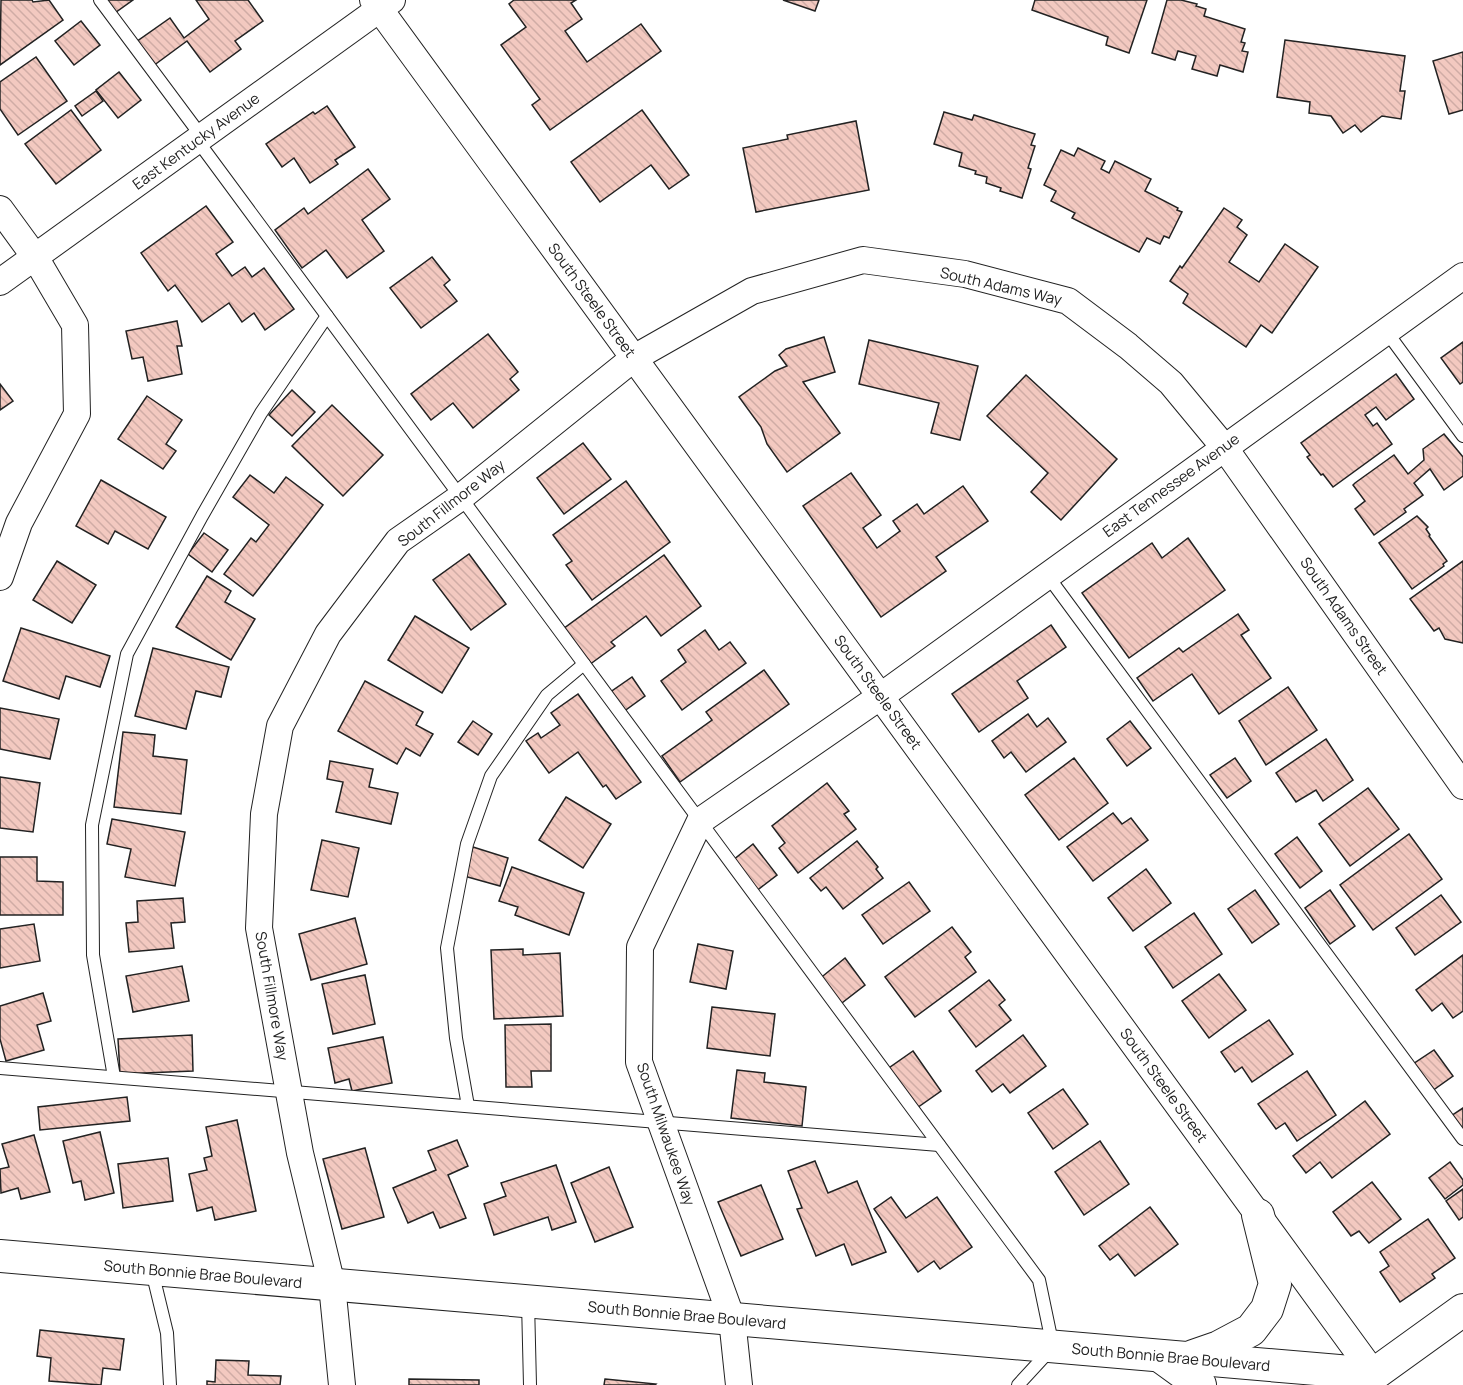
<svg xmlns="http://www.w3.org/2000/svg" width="1463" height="1385" font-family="Manrope,sans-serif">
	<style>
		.building { fill: url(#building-back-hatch); stroke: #222; stroke-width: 1.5 }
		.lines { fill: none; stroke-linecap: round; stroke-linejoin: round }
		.service-casing { stroke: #222; stroke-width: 14 }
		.minor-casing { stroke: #222; stroke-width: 28 }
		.tertiary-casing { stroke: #222; stroke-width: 34 }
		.service { stroke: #fff; stroke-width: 12 }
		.minor { stroke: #fff; stroke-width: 26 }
		.tertiary { stroke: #fff; stroke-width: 32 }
		.labels { text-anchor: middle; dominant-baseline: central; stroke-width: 4.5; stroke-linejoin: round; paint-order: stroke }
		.street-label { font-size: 15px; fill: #222; stroke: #fff }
	</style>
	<defs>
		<pattern id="building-back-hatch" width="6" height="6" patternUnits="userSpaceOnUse" patternTransform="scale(1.5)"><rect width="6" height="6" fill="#f3c9c0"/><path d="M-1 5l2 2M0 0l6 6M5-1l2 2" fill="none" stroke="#d0aca5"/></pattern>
	</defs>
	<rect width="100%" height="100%" fill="#fff"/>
	<g class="building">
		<polygon points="1,0 32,0 33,2 49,0 63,20 0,65"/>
		<polygon points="101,0 133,0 112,15"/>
		<polygon points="196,0 248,0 263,21 235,41 241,49 210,72 187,41 153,66 136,42 170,18 184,38 209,19"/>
		<polygon points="514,0 576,0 571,3 582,19 565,31 587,62 641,24 661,51 550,130 532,105 540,99 501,45 526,27 509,4"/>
		<polygon points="783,0 819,0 815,11"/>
		<polygon points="1035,0 1147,0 1129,53 1106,45 1108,37 1032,10"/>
		<polygon points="1167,0 1181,0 1197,4 1196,6 1206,9 1204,16 1245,29 1241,42 1245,43 1242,51 1248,52 1243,72 1220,65 1217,76 1192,69 1196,56 1178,51 1175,60 1152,53"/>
		<polygon points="81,21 100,45 74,65 55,41"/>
		<polygon points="1285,40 1405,56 1400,91 1405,91 1401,119 1382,116 1361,132 1355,125 1343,133 1331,116 1309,113 1310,102 1277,97"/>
		<polygon points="1463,52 1463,110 1449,114 1433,61"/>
		<polygon points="36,57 67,101 18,135 0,109 0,82"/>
		<polygon points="119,72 141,100 118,118 96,90"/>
		<polygon points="96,91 103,101 82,116 75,106"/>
		<polygon points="327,106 355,147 335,160 338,164 310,183 294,158 282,167 266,144 313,112 315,114"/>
		<polygon points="71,110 101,150 56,184 25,144"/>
		<polygon points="642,110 689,175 669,189 651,165 600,202 571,162"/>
		<polygon points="944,112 972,120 974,115 1035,134 1031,145 1035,146 1028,168 1031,169 1022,198 1000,191 1001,188 986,183 987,177 975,174 976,171 959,166 962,153 934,144"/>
		<polygon points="856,121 869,190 756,212 743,148 788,139 787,135"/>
		<polygon points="1078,148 1105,161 1101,169 1109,173 1115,161 1151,179 1145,191 1178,208 1177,210 1182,212 1169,238 1164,236 1160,244 1147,238 1139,252 1072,218 1075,213 1051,201 1056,191 1044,185 1061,150 1074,156"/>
		<polygon points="368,169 390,199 362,220 384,251 347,278 326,250 302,268 275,230 304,208 308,214"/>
		<polygon points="206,206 233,242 216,254 232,276 245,267 252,277 264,268 294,309 265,330 254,313 242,322 229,303 202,322 175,285 168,291 141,253"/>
		<polygon points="1224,208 1242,220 1237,227 1247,235 1229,262 1259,282 1285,244 1318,267 1272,333 1261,325 1246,347 1183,303 1188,294 1170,281 1180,266 1182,268"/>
		<polygon points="432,257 450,280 444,285 457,301 421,328 390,288"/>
		<polygon points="177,321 182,346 177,346 182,374 148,381 143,357 132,359 126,331"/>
		<polygon points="488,334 518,372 510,379 519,390 473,428 453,403 431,420 411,394"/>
		<polygon points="824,337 835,372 803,382 840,433 787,472 767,444 761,427 739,397 775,371 787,366 779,355 786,349"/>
		<polygon points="869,340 978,366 960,440 931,433 939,403 859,384"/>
		<polygon points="1463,342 1463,382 1460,384 1441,358"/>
		<polygon points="1396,374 1414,399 1386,420 1376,407 1365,415 1373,426 1377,423 1392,444 1333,487 1323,474 1321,475 1307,457 1310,455 1301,443"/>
		<polygon points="1026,375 1117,459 1061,520 1031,492 1048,473 987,416"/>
		<polygon points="0,384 13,401 0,410"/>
		<polygon points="292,390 315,412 292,436 269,415"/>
		<polygon points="147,396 182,420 166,444 176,451 163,469 118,439"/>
		<polygon points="332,405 383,455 343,496 292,446"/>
		<polygon points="1444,434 1463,457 1463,476 1444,490 1430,469 1414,483 1423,495 1404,509 1406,512 1374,535 1355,509 1365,501 1353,485 1355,483 1394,455 1408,474 1424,460 1423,449"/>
		<polygon points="583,443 611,479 564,514 537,478"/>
		<polygon points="851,473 881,515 863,528 877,548 900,531 893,521 917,504 924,514 963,486 988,521 936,557 946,571 881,617 803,506"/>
		<polygon points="250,475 274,493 286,477 323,505 253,596 224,574 251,538 256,542 269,525 233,497"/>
		<polygon points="101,480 166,517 148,549 115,531 108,544 76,526"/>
		<polygon points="626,481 670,542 592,600 566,565 572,561 553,535"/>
		<polygon points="1417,516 1428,527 1426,529 1430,535 1429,536 1447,561 1443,564 1444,566 1412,589 1379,543"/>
		<polygon points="204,533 228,550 212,572 188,554"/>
		<polygon points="1188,538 1225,590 1129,658 1082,593 1152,543 1162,558"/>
		<polygon points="469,554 506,604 471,630 433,580"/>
		<polygon points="664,555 701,606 661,636 646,616 611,642 615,646 589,665 563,629"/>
		<polygon points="57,561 96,585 72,623 33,600"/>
		<polygon points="1463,561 1463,643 1445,639 1439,628 1434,631 1410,599"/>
		<polygon points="207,576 231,591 225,602 255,619 231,660 176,627"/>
		<polygon points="1238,614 1249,630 1241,635 1271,678 1219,714 1192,674 1153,701 1137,678 1179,648 1183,652"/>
		<polygon points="415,616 469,648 442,693 388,660"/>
		<polygon points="1051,625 1066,647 1017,681 1028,698 979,732 952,694"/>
		<polygon points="21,628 110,656 100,687 66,676 59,699 3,681"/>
		<polygon points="705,630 719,650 730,642 746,663 682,710 661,681 686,662 678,650"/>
		<polygon points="153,648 229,667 221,697 196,691 186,729 135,716"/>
		<polygon points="764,670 789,704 680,782 662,756 712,720 706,712"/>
		<polygon points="632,677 645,696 623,712 609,693"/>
		<polygon points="365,681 423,712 416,725 433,734 420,756 406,748 397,764 338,731"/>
		<polygon points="1288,687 1317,730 1266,765 1239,721"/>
		<polygon points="578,694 641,782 616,799 606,785 603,787 578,752 549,773 526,741 538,733 541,738 560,725 551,713"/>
		<polygon points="0,708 59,719 50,759 0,749"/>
		<polygon points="1028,714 1037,727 1048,718 1066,742 1026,772 1011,752 1004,758 992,741"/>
		<polygon points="473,721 492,734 478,755 458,742"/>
		<polygon points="1130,721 1151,748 1127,766 1107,739"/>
		<polygon points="123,732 155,735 153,756 187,760 181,814 114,807"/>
		<polygon points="1326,739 1353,780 1323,801 1316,790 1296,802 1276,773"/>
		<polygon points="1074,758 1108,803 1059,840 1025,795"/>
		<polygon points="1235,758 1251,781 1227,798 1210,775"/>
		<polygon points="330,761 373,769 369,787 398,793 391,824 336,812 343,782 327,779"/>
		<polygon points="0,777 40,783 33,832 0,828"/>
		<polygon points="827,783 849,811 844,814 856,829 798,873 779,848 785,843 772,826"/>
		<polygon points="1368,788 1399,829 1350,866 1319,824"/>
		<polygon points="566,797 611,824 583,868 539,840"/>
		<polygon points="1113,813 1122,824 1131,818 1148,840 1093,881 1067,847"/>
		<polygon points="112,819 185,832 175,886 125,877 131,849 107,844"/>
		<polygon points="1409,834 1442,879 1373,930 1340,885"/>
		<polygon points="1297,837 1322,871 1300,888 1275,854"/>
		<polygon points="322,840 359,848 348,897 311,890"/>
		<polygon points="857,841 878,867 876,869 883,878 843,909 826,887 821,891 810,878"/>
		<polygon points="753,844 777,875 755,892 732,861"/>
		<polygon points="473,847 508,858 500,886 464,876"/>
		<polygon points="0,857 37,857 37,881 63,882 63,915 0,915"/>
		<polygon points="512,867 584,893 569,935 515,915 518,907 499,901"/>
		<polygon points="1146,869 1171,903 1133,931 1108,898"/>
		<polygon points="909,882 930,911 883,944 862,915"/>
		<polygon points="1255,890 1279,924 1252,943 1228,909"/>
		<polygon points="1330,890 1355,926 1330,944 1305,908"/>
		<polygon points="1441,895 1461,922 1415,955 1396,928"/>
		<polygon points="183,898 185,922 171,923 174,948 129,952 126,923 138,922 137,901"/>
		<polygon points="1194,913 1222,954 1173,988 1145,947"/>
		<polygon points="355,918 367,964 311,980 299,934"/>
		<polygon points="34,924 40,961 0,968 0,929"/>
		<polygon points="952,927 971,952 965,957 976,972 915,1017 885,977"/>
		<polygon points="698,944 733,951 726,989 690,982"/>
		<polygon points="523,949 523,955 560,953 563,1016 494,1019 491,950"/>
		<polygon points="1463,955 1463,1011 1453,1018 1442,1003 1432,1011 1416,990"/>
		<polygon points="845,958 865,985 838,1006 818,980"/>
		<polygon points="182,966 189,1001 133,1012 126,976"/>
		<polygon points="1219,974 1246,1010 1209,1038 1182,1001"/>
		<polygon points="365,975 375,1024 333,1034 322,984"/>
		<polygon points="989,980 1005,1000 999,1005 1011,1020 976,1047 949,1011"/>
		<polygon points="43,993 51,1021 37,1025 44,1050 6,1061 0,1039 0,1006"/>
		<polygon points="712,1007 775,1014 770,1056 707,1048"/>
		<polygon points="1269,1020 1293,1054 1252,1082 1242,1067 1235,1072 1221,1052"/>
		<polygon points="551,1024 551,1071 531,1071 532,1087 506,1087 505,1025"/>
		<polygon points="192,1035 193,1071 120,1074 118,1039"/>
		<polygon points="1023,1035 1046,1066 1010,1093 1003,1084 992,1092 976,1071"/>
		<polygon points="383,1037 392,1083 352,1091 349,1079 335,1083 328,1048"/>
		<polygon points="1434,1050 1453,1076 1432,1091 1413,1064"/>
		<polygon points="913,1051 941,1091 914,1110 886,1070"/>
		<polygon points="737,1070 765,1073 764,1082 806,1087 802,1126 731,1118"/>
		<polygon points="1307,1071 1336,1115 1297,1141 1285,1123 1276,1129 1258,1104"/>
		<polygon points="1063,1089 1088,1124 1053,1149 1028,1113"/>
		<polygon points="127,1097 130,1121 40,1130 38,1107"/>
		<polygon points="1365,1101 1390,1134 1332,1178 1320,1162 1306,1173 1293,1156"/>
		<polygon points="1463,1108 1463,1133 1451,1116"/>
		<polygon points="237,1120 256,1211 215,1220 212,1207 197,1211 189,1174 207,1170 204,1158 212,1156 206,1127"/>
		<polygon points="100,1132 114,1193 85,1200 81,1181 73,1183 63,1141"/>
		<polygon points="34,1135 50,1192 21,1199 18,1188 1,1193 0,1169 9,1167 2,1144"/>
		<polygon points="457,1140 468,1166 448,1175 466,1218 440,1228 433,1212 408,1223 393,1188 436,1170 428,1151"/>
		<polygon points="1100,1141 1129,1184 1084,1215 1055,1172"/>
		<polygon points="365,1148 384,1217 342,1229 323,1159"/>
		<polygon points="168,1158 173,1201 123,1208 118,1164"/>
		<polygon points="815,1161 828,1193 857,1181 886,1252 852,1265 844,1244 816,1256 797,1209 802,1208 788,1171"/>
		<polygon points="1450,1162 1463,1180 1463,1185 1445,1199 1429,1178"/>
		<polygon points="556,1165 576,1222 552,1230 548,1217 494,1235 484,1204 506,1196 501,1183"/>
		<polygon points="609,1167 633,1227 595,1242 571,1183"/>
		<polygon points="1372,1182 1401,1219 1369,1243 1359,1231 1351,1236 1333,1212"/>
		<polygon points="761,1185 783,1239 741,1256 718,1202"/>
		<polygon points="1463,1189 1463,1217 1459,1220 1446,1201"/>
		<polygon points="891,1197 906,1218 937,1197 972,1247 940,1269 934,1261 918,1272 874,1209"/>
		<polygon points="1150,1207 1178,1244 1135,1276 1118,1254 1110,1260 1099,1246"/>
		<polygon points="1428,1219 1455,1258 1432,1274 1435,1278 1400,1302 1380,1272 1389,1266 1380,1252"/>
		<polygon points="40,1330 124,1339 120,1370 103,1368 101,1385 49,1381 51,1358 37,1356"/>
		<polygon points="216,1360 249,1361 248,1375 281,1376 280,1385 207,1385 207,1381 215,1382"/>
		<polygon points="409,1379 479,1380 479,1385 409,1385"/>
		<polygon points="605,1379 656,1384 655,1385 604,1385"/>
	</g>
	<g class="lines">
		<g class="service-casing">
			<g id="service">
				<polyline points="100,0 202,137"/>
				<polyline points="197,140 1039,1280 1053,1347 1018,1385"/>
				<polyline points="1386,331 1463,436"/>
				<polyline points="1047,575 1463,1139"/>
				<polyline points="0,1068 939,1145"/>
				<polyline points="114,1077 93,955 92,825 127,654 202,516 261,413 327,316"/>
				<polyline points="468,1106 456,1038 447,948 467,844 491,776 547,695 584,664"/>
				<polyline points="152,1271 167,1333 170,1385"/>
				<polyline points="528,1302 530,1385"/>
			</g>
		</g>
		<g class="minor-casing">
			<g id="minor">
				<polyline points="373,0 1374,1374"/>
				<polyline points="0,209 35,257 75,325 77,414 19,523 0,577"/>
				<polyline points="0,282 392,0"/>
				<polyline points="342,1385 332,1285 300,1153 259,928 264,814 280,726 328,634 398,541 461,497 634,358 752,291 863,260 965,274 1068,301 1128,346 1171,383 1224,447 1463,786"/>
				<polyline points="739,1385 732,1319 639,1062 640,947 700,821 881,696 1463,276"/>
			</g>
		</g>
		<g class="tertiary-casing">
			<g id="tertiary">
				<polyline points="0,1256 1374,1374"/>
				<polyline points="1160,1356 1200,1385"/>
				<polyline points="1193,1356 1219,1347 1251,1330 1267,1309 1275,1284 1258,1215"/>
				<polyline points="1359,1385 1463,1310"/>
			</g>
		</g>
		<use href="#service" class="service"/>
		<use href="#minor" class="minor"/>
		<use href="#tertiary" class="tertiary"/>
	</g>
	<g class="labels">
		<g class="street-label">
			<text transform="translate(196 141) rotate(-36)">East Kentucky Avenue</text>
			<text transform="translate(1001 286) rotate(13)">South Adams Way</text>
			<text transform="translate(592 300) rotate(54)">South Steele Street</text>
			<text transform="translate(1171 485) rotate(-36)">East Tennessee Avenue</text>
			<text transform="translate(451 503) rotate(-38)">South Fillmore Way</text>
			<text transform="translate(1344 616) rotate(55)">South Adams Street</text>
			<text transform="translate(878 692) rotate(54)">South Steele Street</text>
			<text transform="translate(272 996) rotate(80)">South Fillmore Way</text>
			<text transform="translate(1164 1085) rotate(54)">South Steele Street</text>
			<text transform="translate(666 1134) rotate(71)">South Milwaukee Way</text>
			<text transform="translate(203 1274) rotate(5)">South Bonnie Brae Boulevard</text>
			<text transform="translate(687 1315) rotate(5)">South Bonnie Brae Boulevard</text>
			<text transform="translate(1171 1357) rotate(5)">South Bonnie Brae Boulevard</text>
		</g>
	</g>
</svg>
